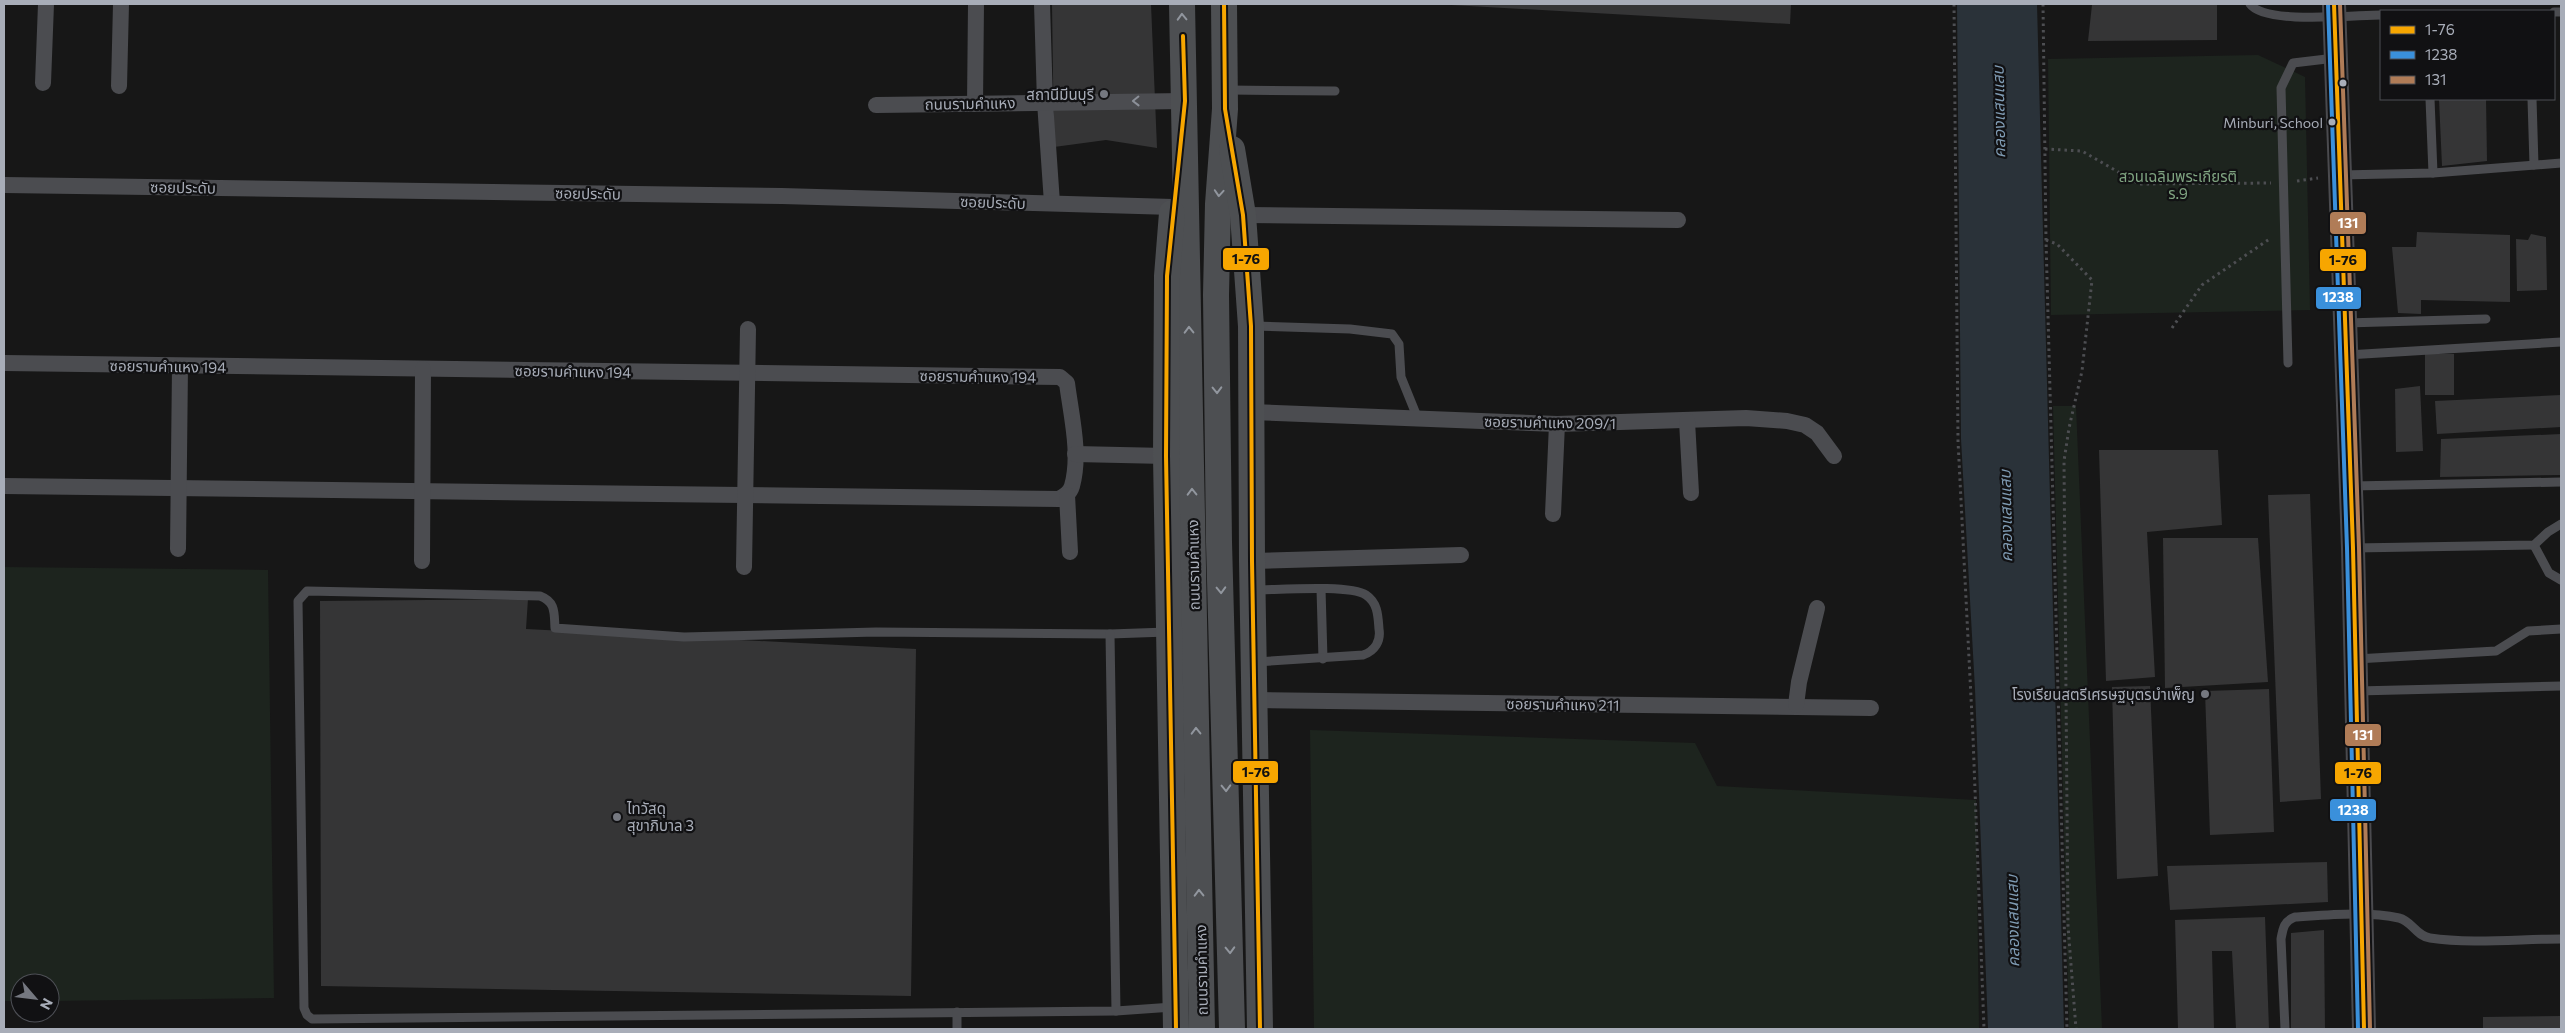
<svg xmlns="http://www.w3.org/2000/svg" width="2565" height="1033" font-family="Commissioner,'Noto Sans Thai',sans-serif">
	<style>
		.green { fill: #1d241e }
		.water { fill: #2a3239 }
		.building { fill: #353536 }
		.lines { fill: none; stroke-linecap: round; stroke-linejoin: round }
		.path { stroke: #4d4e52; stroke-width: 3; stroke-dasharray: 2.5 4; stroke-linecap: butt }
		.lane { stroke: #4b4c50; stroke-width: 9 }
		.street { stroke: #4b4c50; stroke-width: 16 }
		.secondary { stroke: #4a4a4e; stroke-width: 24 }
		.primary { stroke: #4d4f52; stroke-width: 26 }
		.bus-1-casing { stroke: #111113; stroke-width: 8 }
		.bus-2-casing { stroke: #111113; stroke-width: 8 }
		.bus-3-casing { stroke: #111113; stroke-width: 8 }
		.bus-1 { stroke: #f7a600; stroke-width: 4 }
		.bus-2 { stroke: #3a90db; stroke-width: 4 }
		.bus-3 { stroke: #b07c57; stroke-width: 4 }
		.oneway { stroke: #91969e }
		.oneway2 { stroke: #8c9099 }
		.bus-dot { fill: #a8adb8; stroke: #111113; stroke-width: 2 }
		.poi-dot { fill: #757880; stroke: #111113; stroke-width: 2 }
		.labels { text-anchor: middle; dominant-baseline: central; stroke-width: 4.5; stroke-linejoin: round; paint-order: stroke }
		.bus-label { font-size: 14px; fill: #a8adb8; stroke: #111113; text-anchor: end }
		.poi-label { font-size: 15px; fill: #a8adb8; stroke: #111113; text-anchor: end }
		.street-label { font-size: 15px; fill: #a8adb8; stroke: #111113 }
		.park-label { font-size: 15px; fill: #7fa381; stroke: #111113 }
		.water-label { font-size: 16px; font-style: italic; fill: #7f9bb3; stroke: #111113 }
		.line-badge { stroke: #111113; stroke-width: 2 }
		.badge-label { font-size: 14px; text-anchor: middle; font-weight: bold; fill: #fff }
		.pale-badge-label { font-size: 14px; text-anchor: middle; font-weight: bold; fill: #111 }
	</style>
	<rect width="100%" height="100%" fill="#171717"/>
	<g class="green">
		<polygon points="2258,55 2305,77 2310,310 2051,315 2048,59"/>
		<polygon points="2053,406 2076,406 2102,1029 2069,1029"/>
		<polygon points="4,567 268,570 274,998 50,1001 50,983 20,983 20,1001 4,1001"/>
		<polygon points="1310,730 1695,743 1717,786 1976,800 1979,1029 1314,1029"/>
	</g>
	<polygon class="water" points="1957,4 2037,4 2064,1029 1988,1029 1975,689 1961,439"/>
	<g class="building">
		<polygon points="1052,4 1151,4 1157,148 1106,140 1054,147"/>
		<polygon points="1434,4 1791,4 1790,24"/>
		<polygon points="2109,4 2217,4 2217,40 2088,41 2092,5"/>
		<polygon points="2439,99 2486,99 2487,161 2442,166"/>
		<polygon points="2417,232 2510,235 2510,302 2421,300 2421,314 2398,313 2392,247 2416,247"/>
		<polygon points="2531,234 2546,237 2547,290 2517,291 2516,239 2528,240"/>
		<rect x="2425" y="354" width="29" height="41"/>
		<polygon points="2420,386 2423,451 2396,452 2395,389"/>
		<polygon points="2561,395 2561,427 2437,434 2435,401"/>
		<polygon points="2561,434 2561,475 2440,477 2441,439"/>
		<polygon points="2099,450 2218,450 2222,525 2147,532 2155,677 2106,681"/>
		<polygon points="2310,494 2321,799 2280,802 2268,495"/>
		<polygon points="2163,538 2258,538 2268,682 2165,688"/>
		<polygon points="528,599 526,629 916,649 911,996 321,986 320,601"/>
		<polygon points="2150,686 2158,876 2117,879 2112,687"/>
		<polygon points="2269,689 2274,832 2210,835 2205,691"/>
		<polygon points="2327,862 2328,902 2170,910 2167,866"/>
		<polygon points="2265,917 2269,1029 2236,1029 2232,951 2212,951 2214,1029 2178,1029 2175,920"/>
		<polygon points="2324,930 2325,1029 2291,1029 2291,933"/>
		<polygon points="2561,1016 2561,1029 2483,1029 2483,1017"/>
	</g>
	<g class="lines">
		<g class="path">
			<polyline points="1954,4 1958,441 1973,737 1984,1029"/>
			<polyline points="2043,4 2046,240 2067,1029"/>
			<polyline points="2045,149 2082,151 2139,184 2271,183"/>
			<polyline points="2297,181 2318,178"/>
			<polyline points="2046,240 2057,244 2092,280 2082,371 2069,428 2064,461 2068,926 2076,1029"/>
			<polyline points="2172,328 2202,285 2271,238"/>
		</g>
		<g class="lane">
			<path d="M2250 4C2265 25 2355 15 2381 15"/>
			<polyline points="2554,12 2561,12"/>
			<polyline points="1228,90 1335,91"/>
			<polyline points="2430,99 2433,173"/>
			<polyline points="2532,99 2534,165"/>
			<polyline points="2341,175 2433,173 2561,163"/>
			<polyline points="2346,323 2486,319"/>
			<polyline points="1254,326 1350,329 1392,334 1399,344 1401,377 1418,419"/>
			<polyline points="2347,355 2561,342"/>
			<polyline points="2288,363 2281,88 2293,63 2335,58"/>
			<polyline points="2352,486 2561,482"/>
			<polyline points="2534,545 2549,573 2561,580"/>
			<polyline points="2354,548 2534,545 2548,532 2561,524"/>
			<polyline points="1321,589 1323,659"/>
			<path d="M1255 590C1276 590 1350 584 1366 595 1378 603 1378 616 1379 629 1381 641 1375 651 1363 655L1256 662"/>
			<path d="M1167 632 1110 634 876 632 684 637 555 628C554 613 556 602 540 596L307 591 298 601 304 1008 307 1015 312 1019 1116 1011 1173 1007"/>
			<polyline points="1110,634 1116,1011"/>
			<polyline points="2356,659 2496,651 2528,631 2561,629"/>
			<polyline points="2357,691 2561,686"/>
			<polyline points="957,1029 957,1012"/>
			<path d="M2285 1029 2281 939C2283 928 2284 921 2295 917 2327 915 2368 911 2399 918 2412 921 2416 936 2430 938 2470 944 2520 939 2561 939"/>
		</g>
		<g class="street">
			<polyline points="1042,4 1045,102 1052,203"/>
			<polyline points="43,83 46,4"/>
			<polyline points="119,86 121,4"/>
			<polyline points="975,104 976,4"/>
			<polyline points="876,105 1185,101"/>
			<polyline points="4,185 782,196 1173,207"/>
			<polyline points="1243,215 1678,220"/>
			<path d="M4 363 1060 377 1067 383C1071 415 1081 454 1072 486 1070 493 1065 496 1059 499L4 486"/>
			<polyline points="1251,412 1557,424 1746,418 1787,421 1805,425 1817,433 1834,456"/>
			<polyline points="1687,421 1691,493"/>
			<polyline points="1075,454 1166,456"/>
			<polyline points="1067,495 1070,552"/>
			<polyline points="1553,514 1557,424"/>
			<polyline points="178,549 180,366"/>
			<polyline points="422,561 423,369"/>
			<polyline points="1252,561 1461,555"/>
			<polyline points="744,567 748,329"/>
			<polyline points="1254,700 1871,708"/>
			<polyline points="1796,705 1799,682 1817,608"/>
		</g>
		<polyline class="secondary" points="2334,4 2353,548 2364,1029"/>
		<g class="primary">
			<polyline points="1182,4 1202,1029"/>
			<polyline points="1224,4 1225,109 1218,204 1216,295 1219,542 1232,1029"/>
			<polyline points="1232,149 1243,215 1251,326 1252,561 1260,1029"/>
			<polyline points="1172,213 1167,276 1166,456 1176,1029"/>
		</g>
		<g class="bus-1-casing">
			<g id="bus-1">
				<polyline points="1224,4 1225,109 1243,215 1251,326 1252,561 1260,1029"/>
				<polyline points="2334,4 2353,548 2364,1029"/>
				<polyline points="1176,1029 1166,456 1167,276 1185,101 1183,36"/>
			</g>
		</g>
		<g class="bus-2-casing">
			<polyline id="bus-2" points="2328,4 2347,548 2358,1029"/>
		</g>
		<g class="bus-3-casing">
			<polyline id="bus-3" points="2340,4 2359,548 2370,1029"/>
		</g>
		<use href="#bus-1" class="bus-1"/>
		<use href="#bus-2" class="bus-2"/>
		<use href="#bus-3" class="bus-3"/>
	</g>
	<defs><path id="oneway-chevron" d="M-2-3.5L2.5 0L-2 3.5" fill="none" stroke-width="1.6" stroke-linecap="round" stroke-linejoin="round" transform="scale(1.25)"/></defs>
	<g class="oneway">
		<use href="#oneway-chevron" transform="translate(1182 17) rotate(-92)"/>
		<use href="#oneway-chevron" transform="translate(1219 193) rotate(94)"/>
		<use href="#oneway-chevron" transform="translate(1189 330) rotate(-91)"/>
		<use href="#oneway-chevron" transform="translate(1217 390) rotate(89)"/>
		<use href="#oneway-chevron" transform="translate(1192 492) rotate(-91)"/>
		<use href="#oneway-chevron" transform="translate(1221 590) rotate(88)"/>
		<use href="#oneway-chevron" transform="translate(1196 731) rotate(-91)"/>
		<use href="#oneway-chevron" transform="translate(1226 788) rotate(88)"/>
		<use href="#oneway-chevron" transform="translate(1199 893) rotate(-91)"/>
		<use href="#oneway-chevron" transform="translate(1230 950) rotate(88)"/>
	</g>
	<use class="oneway2" href="#oneway-chevron" transform="translate(1136 101) rotate(179)"/>
	<g class="bus-dot">
		<circle cx="2343" cy="83" r="4.5"/>
		<circle cx="2332" cy="122" r="4.5"/>
	</g>
	<g class="poi-dot">
		<circle cx="1104" cy="94" r="5"/>
		<circle cx="2205" cy="694" r="5"/>
		<circle cx="617" cy="817" r="5"/>
	</g>
	<g class="labels">
		<g class="bus-label">
			<text x="2323" y="122">Minburi, School</text>
		</g>
		<g class="poi-label">
			<text x="1094" y="94">สถานีมีนบุรี</text>
			<text x="2195" y="694">โรงเรียนสตรีเศรษฐบุตรบำเพ็ญ</text>
			<text x="627" y="808" text-anchor="start">ไทวัสดุ<tspan x="627" dy="17">สุขาภิบาล 3</tspan></text>
		</g>
		<g class="street-label">
			<text transform="translate(970 103) rotate(-1)">ถนนรามคำแหง</text>
			<text transform="translate(183 187) rotate(1)">ซอยประดับ</text>
			<text transform="translate(588 193) rotate(1)">ซอยประดับ</text>
			<text transform="translate(993 202) rotate(2)">ซอยประดับ</text>
			<text transform="translate(168 366) rotate(1)">ซอยรามคำแหง 194</text>
			<text transform="translate(573 371) rotate(1)">ซอยรามคำแหง 194</text>
			<text transform="translate(978 376) rotate(1)">ซอยรามคำแหง 194</text>
			<text transform="translate(1550 422) rotate(1)">ซอยรามคำแหง 209/1</text>
			<text transform="translate(1193 565) rotate(-91)">ถนนรามคำแหง</text>
			<text transform="translate(1563 704) rotate(1)">ซอยรามคำแหง 211</text>
			<text transform="translate(1201 970) rotate(-91)">ถนนรามคำแหง</text>
		</g>
		<g class="park-label">
			<text x="2178" y="176">สวนเฉลิมพระเกียรติ<tspan x="2178" dy="17">ร.9</tspan></text>
		</g>
		<g class="water-label">
			<text transform="translate(1998 112) rotate(-91)">คลองแสนแสบ</text>
			<text transform="translate(2005 516) rotate(-91)">คลองแสนแสบ</text>
			<text transform="translate(2012 921) rotate(-91)">คลองแสนแสบ</text>
		</g>
	</g>
	<g class="line-badge">
		<rect x="2329" y="211" width="38" height="24" rx="5" fill="#b07c57"/>
		<rect x="1222" y="247" width="48" height="24" rx="5" fill="#f7a600"/>
		<rect x="2319" y="248" width="48" height="24" rx="5" fill="#f7a600"/>
		<rect x="2315" y="286" width="47" height="24" rx="5" fill="#3a90db"/>
		<rect x="2344" y="723" width="38" height="24" rx="5" fill="#b07c57"/>
		<rect x="1232" y="760" width="47" height="24" rx="5" fill="#f7a600"/>
		<rect x="2334" y="761" width="48" height="24" rx="5" fill="#f7a600"/>
		<rect x="2329" y="798" width="48" height="24" rx="5" fill="#3a90db"/>
	</g>
	<g class="badge-label">
		<text x="2348" y="228">131</text>
		<text x="2338" y="302">1238</text>
		<text x="2363" y="740">131</text>
		<text x="2353" y="815">1238</text>
	</g>
	<g class="pale-badge-label">
		<text x="1246" y="264">1-76</text>
		<text x="2343" y="265">1-76</text>
		<text x="1256" y="777">1-76</text>
		<text x="2358" y="778">1-76</text>
	</g>
	<rect width="2565" height="1033" fill="none" stroke="#a8adb8" stroke-width="10"/>
	<rect x="2380" y="10" width="175" height="90" fill="#111113" stroke="#4d4f55"/>
	<rect x="2390" y="26" width="25" height="8" fill="#f7a600" stroke="#4d4f55"/>
	<text x="2425" y="35" font-size="15" fill="#a8adb8">1-76</text>
	<rect x="2390" y="51" width="25" height="8" fill="#3a90db" stroke="#4d4f55"/>
	<text x="2425" y="60" font-size="15" fill="#a8adb8">1238</text>
	<rect x="2390" y="76" width="25" height="8" fill="#b07c57" stroke="#4d4f55"/>
	<text x="2425" y="85" font-size="15" fill="#a8adb8">131</text>
	<g transform="translate(35 998) rotate(118)"><circle r="24" fill="#111113" stroke="#4d4f55"/>
	<path d="M0-4L9 19L0 12L-9 19Z" fill="#757880"/>
	<text y="-8" font-size="14" font-weight="bold" text-anchor="middle" fill="#a8adb8">N</text>
	</g>
</svg>
